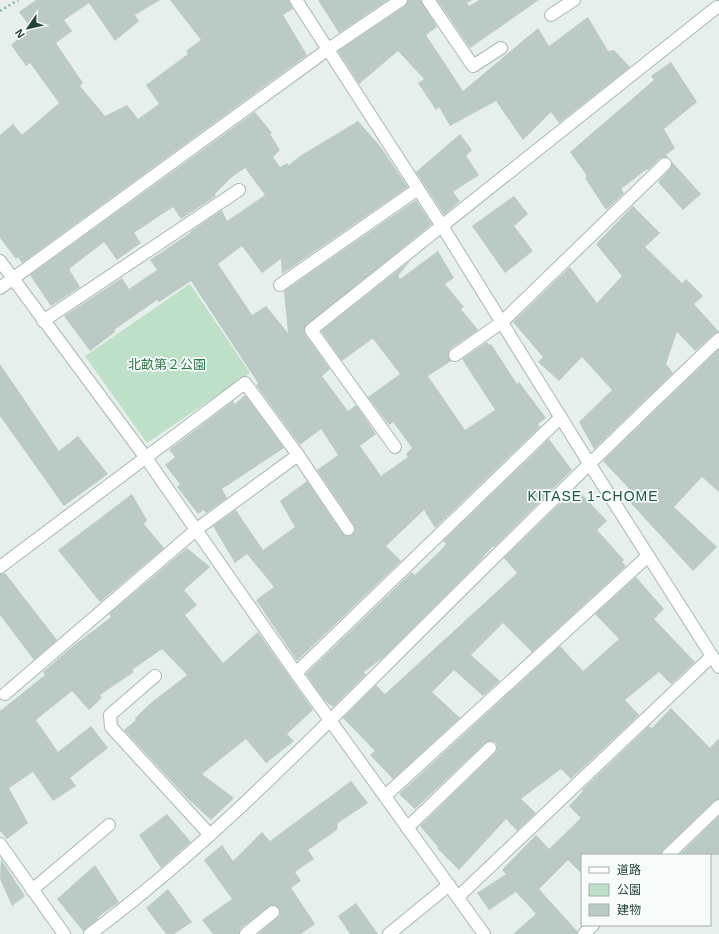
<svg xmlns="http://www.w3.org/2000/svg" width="719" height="934" font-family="Arial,'Noto Sans JP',sans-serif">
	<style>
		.green { fill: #bfe0c8 }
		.building { fill: #bbcac4 }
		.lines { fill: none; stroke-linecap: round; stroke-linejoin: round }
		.minor-casing { stroke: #a8b8b2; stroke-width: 14 }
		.path { stroke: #86b3a5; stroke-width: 2.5; stroke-dasharray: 2 3; stroke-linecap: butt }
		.minor { stroke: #fff; stroke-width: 12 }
		.labels { text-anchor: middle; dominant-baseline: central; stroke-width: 3.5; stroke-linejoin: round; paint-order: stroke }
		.park-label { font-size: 13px; fill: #2d7a4b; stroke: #f7fbf9 }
		.neighbourhood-label { font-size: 14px; letter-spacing: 1px; fill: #1f5548; stroke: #f7fbf9 }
	</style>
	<rect width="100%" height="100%" fill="#e6efeb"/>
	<polygon class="green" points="190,284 250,373 147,443 85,356"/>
	<g class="building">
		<polygon points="36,0 160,0 135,15 139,21 115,41 89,3 64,20 72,31 56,43 83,83 80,86 105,116 127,105 138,119 159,104 146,85 188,54 186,51 201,40 170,0 289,0 293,9 283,15 307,55 22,263 18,257 16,259 0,238 0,135 13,124 22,135 59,103 30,63 26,66 11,45 31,28 19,12"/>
		<polygon points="318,0 388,0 339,33"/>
		<polygon points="408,0 421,0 437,27 426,35 463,91 538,28 549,46 588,17 608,51 614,50 630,67 559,123 551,112 523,140 496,101 450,126 439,107 436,110 418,83 424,79 398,51 359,84 338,51 405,6"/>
		<polygon points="437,0 472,0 467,3 469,6 479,0 539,0 470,48"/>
		<polygon points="671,62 697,102 664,129 675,148 666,155 668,157 660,158 648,170 647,169 621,189 624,193 606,210 585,178 587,176 570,152 654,80 651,76"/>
		<polygon points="255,112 272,133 270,134 280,150 273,157 280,167 287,163 289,165 300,156 358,121 380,146 408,187 282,274 281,259 262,273 242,246 218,264 252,315 266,306 288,333 284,291 416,200 432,224 304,328 305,334 330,369 322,376 348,411 356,405 376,434 360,446 381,476 408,457 406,454 412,448 393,422 389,425 368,397 400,374 374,340 372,339 342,361 321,331 411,260 398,276 400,279 438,251 454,278 445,284 464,307 461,309 478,330 450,349 448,355 451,361 428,376 465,430 495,410 462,359 487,342 489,345 491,344 517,384 519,382 546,418 538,424 540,427 435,528 424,510 386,546 401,561 297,661 256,600 274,587 247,554 235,563 213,526 236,510 263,550 295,527 280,501 307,481 342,533 348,536 352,535 355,529 354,525 317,470 338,455 321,429 300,445 256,385 258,383 191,281 159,302 157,300 114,330 115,332 90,351 64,316 122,278 129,289 157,270 150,260 190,233 190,232 222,210 227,221 265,195 245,168 232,177 215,194 216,196 181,219 173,207 134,233 141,243 117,260 104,242 69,269 80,287 51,306 30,275"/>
		<polygon points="460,134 472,150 466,156 479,175 453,192 460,201 444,215 416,172"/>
		<polygon points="672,162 701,194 683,210 658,182 670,169"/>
		<polygon points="514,196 528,214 514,226 533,251 505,273 472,226"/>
		<polygon points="633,206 660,233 645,247 682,283 686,279 703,296 694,304 719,332 714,334 695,351 677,332 666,364 673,373 594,449 579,422 612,390 582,357 559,381 538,362 543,357 513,322 570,267 597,303 622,276 596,244"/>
		<polygon points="719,349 719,492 702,477 674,507 717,547 693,571 628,500 634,494 603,461"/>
		<polygon points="0,364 59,451 78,436 108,474 64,506 0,416"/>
		<polygon points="245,395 284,448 222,489 227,498 206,513 204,510 198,514 177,487 180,484 165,465 175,457 169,450 233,401 235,404"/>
		<polygon points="549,439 572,470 494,547 493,546 476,565 385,656 364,672 366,674 333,707 324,700 306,674 412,572 415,575 442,549 446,544 443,541"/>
		<polygon points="576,488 607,521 597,530 624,560 622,562 626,566 532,652 503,623 471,655 500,681 483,696 454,670 432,692 460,718 393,779 370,755 375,751 343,718 376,685 385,694 517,573 504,558"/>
		<polygon points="132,494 147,520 144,524 164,548 100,602 58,550"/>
		<polygon points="187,548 210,567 184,590 197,605 185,615 223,663 258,632 313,710 287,734 294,741 266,763 246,739 202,774 234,798 211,820 188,799 124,730 136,720 135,718 152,702 187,675 162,649 132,670 134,672 100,695 102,698 89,710 72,691 36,720 58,752 91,726 108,748 70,778 76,786 53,801 33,772 9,788 28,823 7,839 0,831 0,711 45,675 43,672 73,646 111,617 109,614"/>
		<polygon points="5,573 57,640 34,660 0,615 0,574"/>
		<polygon points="636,577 664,609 654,619 695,662 671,684 659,672 625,700 639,715 571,779 561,769 521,799 536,813 517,831 506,819 459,870 437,848 438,847 420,826 495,753 497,750 496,743 492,741 485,743 415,809 399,794 560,646 583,671 619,639 595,614"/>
		<polygon points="671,708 710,748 719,738 719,799 714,801 663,850 661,855 582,855 582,874 568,860 539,889 577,931 577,934 513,934 536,914 516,892 489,910 477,893 506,874 502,870 536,835 549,849 581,818 569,806 583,791 582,790 649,726 652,728"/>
		<polygon points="351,781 368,803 338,823 337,830 308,850 314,859 295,872 301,881 291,888 315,924 301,934 258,934 280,915 279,908 272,905 241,928 239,934 213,934 202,920 232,899 204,860 222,845 233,861 262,832 270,841"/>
		<polygon points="167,814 191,842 161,868 139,835"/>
		<polygon points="719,816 719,855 679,855"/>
		<polygon points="1,859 25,896 12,906 0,879"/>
		<polygon points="95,865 119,902 98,917 99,918 83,931 57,899"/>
		<polygon points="168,889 192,922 174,934 166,934 146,908"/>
		<polygon points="356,903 378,934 350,934 338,916"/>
	</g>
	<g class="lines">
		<g class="minor-casing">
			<g id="minor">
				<polyline points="296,0 442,226 589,463 719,667"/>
				<polyline points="428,0 473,66 501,48"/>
				<polyline points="551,15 574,0"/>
				<polyline points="0,261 146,458 296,673 484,934"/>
				<polyline points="280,285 418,189"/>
				<polyline points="0,288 327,50 401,0"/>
				<polyline points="43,321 239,190"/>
				<polyline points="455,355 502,322 665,164"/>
				<polyline points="395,447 311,330 717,7"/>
				<polyline points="298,455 348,529"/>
				<polyline points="0,567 245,383 298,455 197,529 5,694"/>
				<polyline points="296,673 561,417"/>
				<polyline points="155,676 110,715 111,727 210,835"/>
				<polyline points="385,796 648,556"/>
				<polyline points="407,828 490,748"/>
				<polyline points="0,844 64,934"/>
				<polyline points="668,855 719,806"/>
				<polyline points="32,890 109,825"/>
				<polyline points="458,897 712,656"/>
				<path d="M90 934C198 854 293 757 389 662 498 553 608 445 719 339"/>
				<polyline points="246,934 273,912"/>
				<polyline points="389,934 449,885"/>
				<polyline points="584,934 593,925"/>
			</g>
		</g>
		<polyline class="path" points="0,11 18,0"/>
		<use href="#minor" class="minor"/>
	</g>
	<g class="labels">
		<g class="park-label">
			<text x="167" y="364">北畝第２公園</text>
		</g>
		<g class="neighbourhood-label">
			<text x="593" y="496">KITASE 1-CHOME</text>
		</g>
	</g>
	<rect x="581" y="854" width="130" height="72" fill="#f7fbf9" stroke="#a3b1ad"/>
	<rect x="589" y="867" width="20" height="6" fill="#ffffff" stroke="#a3b1ad"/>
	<text x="617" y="874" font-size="12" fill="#24423a">道路</text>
	<rect x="589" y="884" width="20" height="12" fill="#bfe0c8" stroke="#a3b1ad"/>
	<text x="617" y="894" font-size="12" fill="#24423a">公園</text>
	<rect x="589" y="904" width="20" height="12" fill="#bbcac4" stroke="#a3b1ad"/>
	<text x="617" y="914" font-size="12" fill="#24423a">建物</text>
	<g transform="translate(28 28) rotate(236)" stroke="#f7fbf9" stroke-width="3" paint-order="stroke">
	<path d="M0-3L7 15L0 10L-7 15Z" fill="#24423a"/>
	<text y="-6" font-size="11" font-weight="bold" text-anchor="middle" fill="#24423a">N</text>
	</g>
</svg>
